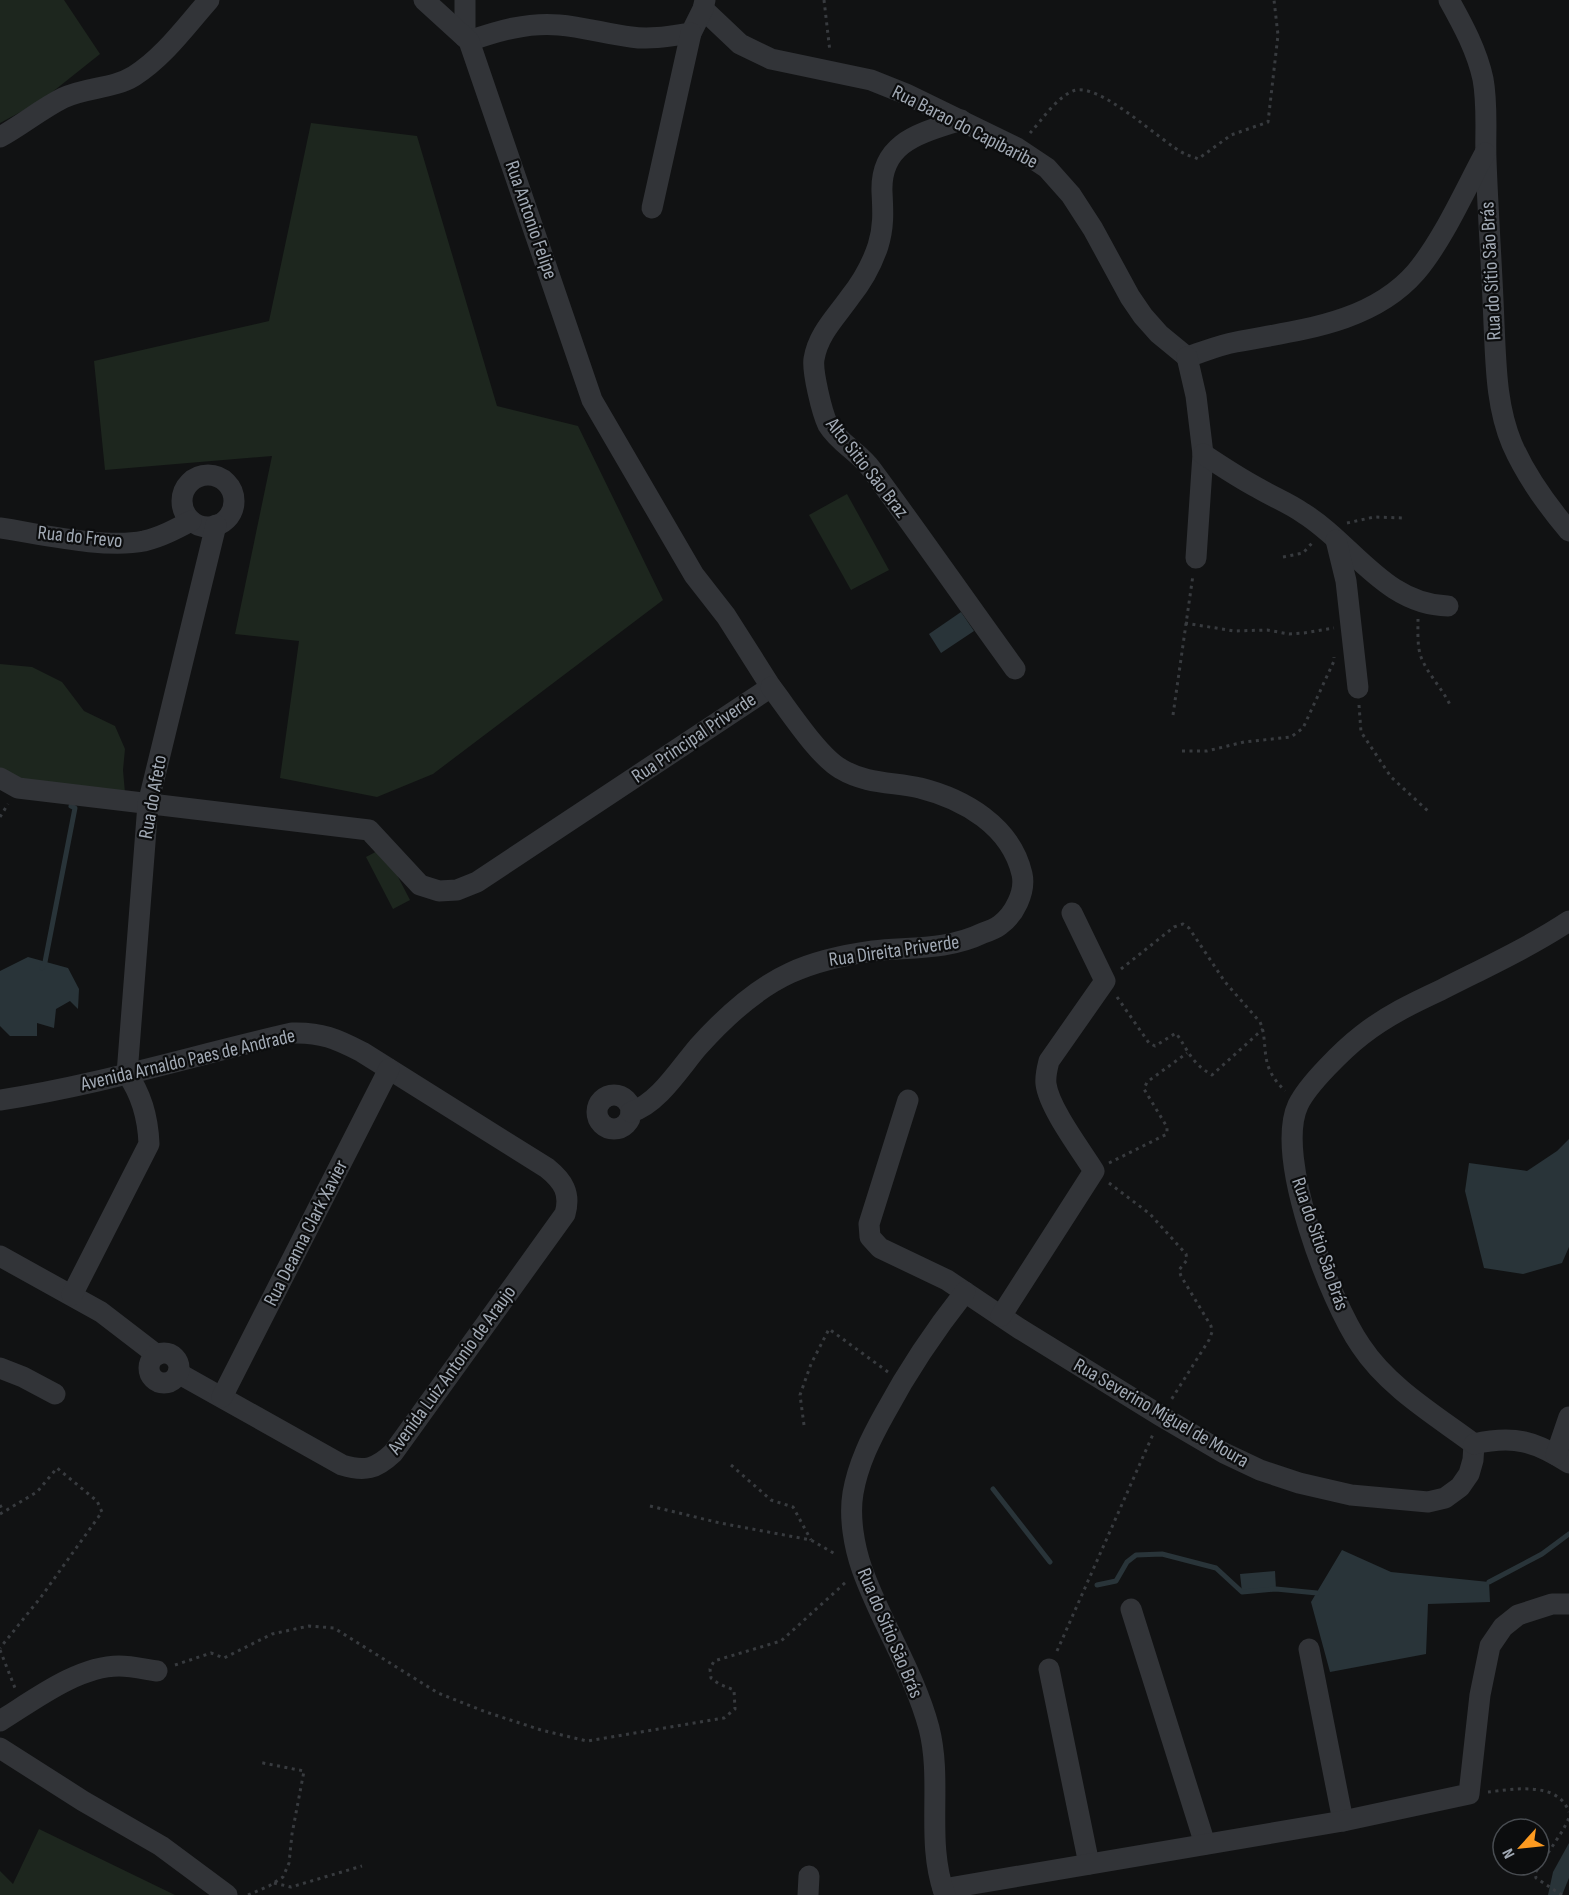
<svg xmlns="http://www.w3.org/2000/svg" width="1569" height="1895" font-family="'Sofia Sans Condensed',sans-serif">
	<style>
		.green { fill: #1d261e }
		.water { fill: #293439 }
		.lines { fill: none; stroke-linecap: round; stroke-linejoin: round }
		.stream { stroke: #293439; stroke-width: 5 }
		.path { stroke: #383b3f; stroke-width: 3; stroke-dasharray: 3 4.5; stroke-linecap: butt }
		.minor { stroke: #323438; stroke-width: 21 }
		.labels { text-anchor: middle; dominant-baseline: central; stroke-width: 4.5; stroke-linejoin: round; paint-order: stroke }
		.street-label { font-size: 20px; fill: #a2aab5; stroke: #0c0d0e }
	</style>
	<rect width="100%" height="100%" fill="#111213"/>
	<g class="green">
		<polygon points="0,0 64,0 100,54 41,101 0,123"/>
		<polygon points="311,123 417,136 497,406 578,426 663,600 433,774 377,797 280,778 299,641 235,634 272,456 105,470 94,361 269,321"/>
		<polygon points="847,494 889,570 851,590 809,515"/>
		<polygon points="0,664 32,667 62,682 84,711 115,726 125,749 123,770 125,793 0,782"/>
		<polygon points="383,848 410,900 393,909 366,857"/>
		<polygon points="39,1829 175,1895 0,1895 0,1871 13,1884"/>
	</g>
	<g class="water">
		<polygon points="961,612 974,631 941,653 929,634"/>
		<polygon points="28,957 68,968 79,989 78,1009 70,1001 56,1009 54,1028 37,1023 37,1036 10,1036 0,1026 0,971"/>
		<polygon points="1569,1139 1569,1247 1562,1263 1523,1274 1484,1268 1465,1191 1469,1163 1527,1171 1557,1151"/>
		<polygon points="1342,1550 1391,1572 1489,1582 1490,1602 1428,1604 1426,1654 1330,1672 1311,1602"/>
		<polygon points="1275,1571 1276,1589 1242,1592 1240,1574"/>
		<polygon points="1569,1843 1569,1878 1562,1895 1548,1895 1553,1872"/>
	</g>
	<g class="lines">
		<g class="stream">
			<polyline points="42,968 45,962 75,808 71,806"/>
			<polyline points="993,1489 1050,1562"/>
			<polyline points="1489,1582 1542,1554 1569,1534"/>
			<polyline points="1097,1585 1116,1581 1127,1562 1136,1555 1162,1554 1216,1568 1242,1592 1276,1589 1317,1593"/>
		</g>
		<g class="path">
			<polyline points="824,0 830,52"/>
			<path d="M1030 133C1042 120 1056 98 1073 91 1098 80 1162 143 1185 154 1189 156 1194 157 1198 159L1231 135 1268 122 1278 35 1274 0"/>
			<polyline points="1347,523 1374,517 1403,518"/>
			<polyline points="1283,557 1303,553 1312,543"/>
			<path d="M1418 619C1418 631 1417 646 1421 657 1428 675 1443 689 1451 707"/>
			<polyline points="1185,623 1234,631 1267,630 1289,634 1304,633 1334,628"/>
			<polyline points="1359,705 1361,732 1391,777 1428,811"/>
			<polyline points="1173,715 1193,575"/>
			<polyline points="1182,751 1207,751 1244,742 1291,737 1303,728 1334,661 1334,657"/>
			<polyline points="0,817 8,804"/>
			<path d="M1121 969 1174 927 1183 924 1189 928 1225 982 1260 1022C1265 1033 1264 1045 1266 1057 1268 1071 1275 1081 1285 1091"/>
			<path d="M1117 997 1149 1043 1155 1046 1176 1033C1188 1050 1191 1063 1212 1075L1263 1029"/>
			<polyline points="1109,1163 1167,1134 1167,1127 1144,1089 1147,1082 1187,1053"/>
			<polyline points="1109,1183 1150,1214 1186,1254 1187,1260 1179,1270 1181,1276 1211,1326 1212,1332 1209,1340 1171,1400"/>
			<polyline points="804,1425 800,1395 811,1364 829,1329 888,1372"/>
			<polyline points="731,1465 771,1500 793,1507 811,1540"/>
			<polyline points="0,1505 3,1511"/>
			<polyline points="650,1506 720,1523 811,1540 837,1555"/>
			<polyline points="0,1514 37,1492 57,1468 97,1501 102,1512 41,1597 0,1648"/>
			<polyline points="0,1650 15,1688"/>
			<polyline points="1057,1651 1154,1432"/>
			<polyline points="175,1665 211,1653 224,1658 272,1634 309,1626 334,1628 438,1693 486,1712 541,1730 587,1741 724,1718 735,1709 734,1690 719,1684 711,1678 710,1669 714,1661 781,1641 846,1582"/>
			<path d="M1488 1792C1514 1789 1558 1781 1569 1812"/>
			<polyline points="274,1883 291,1887 362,1866"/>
			<polyline points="248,1895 269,1886 283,1877 289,1863 292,1834 304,1771 258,1762"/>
			<polyline points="1562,1895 1536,1878 1535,1873 1563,1830 1569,1818"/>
		</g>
		<g class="minor">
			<polyline points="465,0 465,37"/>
			<path d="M1449 0C1463 25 1477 51 1483 79 1488 106 1485 133 1486 160 1488 215 1492 269 1494 324 1496 364 1496 406 1512 444 1526 476 1547 505 1569 531"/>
			<polyline points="703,9 740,44 771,59 871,80 906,94 1017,148 1047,168 1071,195 1093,229 1130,297 1143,316 1159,334 1187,357"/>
			<path d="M469 41C498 31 528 22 559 25 583 27 607 34 631 37 651 40 671 36 691 33L703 9 705 0"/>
			<path d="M961 120C922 133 880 141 882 192 883 211 884 227 878 246 872 264 862 282 850 297 836 317 818 334 814 359 812 371 822 413 828 425 839 443 860 453 872 470 920 535 967 603 1015 669"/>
			<path d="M0 137C22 125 41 109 63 98 86 87 113 89 134 76 164 57 186 26 209 0"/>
			<polyline points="652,208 691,33"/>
			<path d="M1187 357C1203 352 1219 345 1236 342 1298 330 1371 324 1416 272 1443 240 1465 190 1485 153"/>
			<polyline points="1187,357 1196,396 1203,454 1196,558"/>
			<path d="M1203 454C1221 466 1239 478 1258 488 1273 497 1289 503 1303 513 1352 543 1385 605 1448 606"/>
			<circle cx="208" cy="501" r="26"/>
			<path d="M0 528C41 534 105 549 144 541 161 537 176 529 191 521"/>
			<polyline points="1336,540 1346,581 1358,688"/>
			<polyline points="0,778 18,788 369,830 420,885 439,891 457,890 477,882 771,687 726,616 694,575 592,400 469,41 424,0"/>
			<polyline points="127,1074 148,804 216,525"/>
			<circle cx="614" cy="1112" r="17"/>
			<path d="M0 1100C99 1085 195 1055 292 1033 321 1032 337 1039 362 1052L547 1168C563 1181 571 1193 565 1214L393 1453C376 1469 365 1472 342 1465L178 1373"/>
			<polyline points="908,1100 869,1224 870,1237 880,1248 947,1280 1020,1329 1161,1416 1224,1453 1260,1470 1299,1483 1351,1495 1428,1502 1445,1498 1460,1487 1469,1474 1473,1460 1474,1444"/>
			<path d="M631 1112C658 1104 680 1068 698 1047 724 1018 755 989 790 973 816 961 844 955 873 951 911 947 948 950 983 933 989 931 995 929 1000 925 1014 915 1026 892 1022 874 1011 826 964 799 920 788 893 782 866 784 841 769 818 756 788 709 771 687"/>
			<polyline points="0,1256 101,1312 157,1355"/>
			<path d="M72 1295 149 1144C148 1117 142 1095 127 1074"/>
			<path d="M1001 1316 1094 1171C1081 1150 1049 1108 1046 1084 1045 1076 1047 1069 1049 1061L1105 981 1072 913"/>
			<circle cx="164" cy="1368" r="15"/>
			<polyline points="0,1368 23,1377 55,1394"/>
			<polyline points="222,1397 389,1069"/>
			<path d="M1474 1444C1435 1415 1388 1387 1361 1346 1330 1301 1274 1157 1298 1105 1308 1084 1344 1049 1362 1035 1386 1016 1413 1003 1441 990 1484 968 1528 948 1569 921"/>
			<path d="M1474 1444C1514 1435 1535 1441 1569 1463"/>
			<polyline points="1556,1455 1569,1417"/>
			<polyline points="1131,1609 1205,1844"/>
			<polyline points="1309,1649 1343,1821"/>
			<polyline points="1049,1669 1089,1864"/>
			<path d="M0 1721C34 1700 78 1666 119 1666 131 1666 144 1669 157 1671"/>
			<polyline points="0,1748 83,1801 161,1846 227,1895"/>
			<polyline points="943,1889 1343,1821 1469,1794 1480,1695 1490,1646 1503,1627 1518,1615 1552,1604 1569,1604"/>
			<polyline points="808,1895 809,1876"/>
			<path d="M945 1895C925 1841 943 1783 929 1728 914 1672 881 1623 862 1569 854 1546 849 1517 853 1493 858 1464 871 1438 885 1413 908 1370 935 1330 965 1292"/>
		</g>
	</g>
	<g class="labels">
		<g class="street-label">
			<text transform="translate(965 127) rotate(27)">Rua Barao do Capibaribe</text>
			<text transform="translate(531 220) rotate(71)">Rua Antonio Felipe</text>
			<text transform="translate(1491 271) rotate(-93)">Rua do Sítio São Brás</text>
			<text transform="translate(867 468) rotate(52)">Alto Sitio São Braz</text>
			<text transform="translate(80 537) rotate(6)">Rua do Frevo</text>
			<text transform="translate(694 738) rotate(-34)">Rua Principal Priverde</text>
			<text transform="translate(153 797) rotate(-80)">Rua do Afeto</text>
			<text transform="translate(894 951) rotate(-8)">Rua Direita Priverde</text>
			<text transform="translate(188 1060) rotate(-13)">Avenida Arnaldo Paes de Andrade</text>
			<text transform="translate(306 1233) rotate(-63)">Rua Deanna Clark Xavier</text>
			<text transform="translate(1320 1244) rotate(71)">Rua do Sítio São Brás</text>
			<text transform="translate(452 1370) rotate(-54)">Avenida Luiz Antonio de Araujo</text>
			<text transform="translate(1161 1413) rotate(30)">Rua Severino Miguel de Moura</text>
			<text transform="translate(890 1633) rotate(67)">Rua do Sítio São Brás</text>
		</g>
	</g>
	<g transform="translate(1521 1847) rotate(243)"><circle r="28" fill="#0c0d0e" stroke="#484c51" stroke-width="1.5"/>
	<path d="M0-4.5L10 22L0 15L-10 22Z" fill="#fd9a20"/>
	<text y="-9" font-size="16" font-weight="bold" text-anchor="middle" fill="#a2aab5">N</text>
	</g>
</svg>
